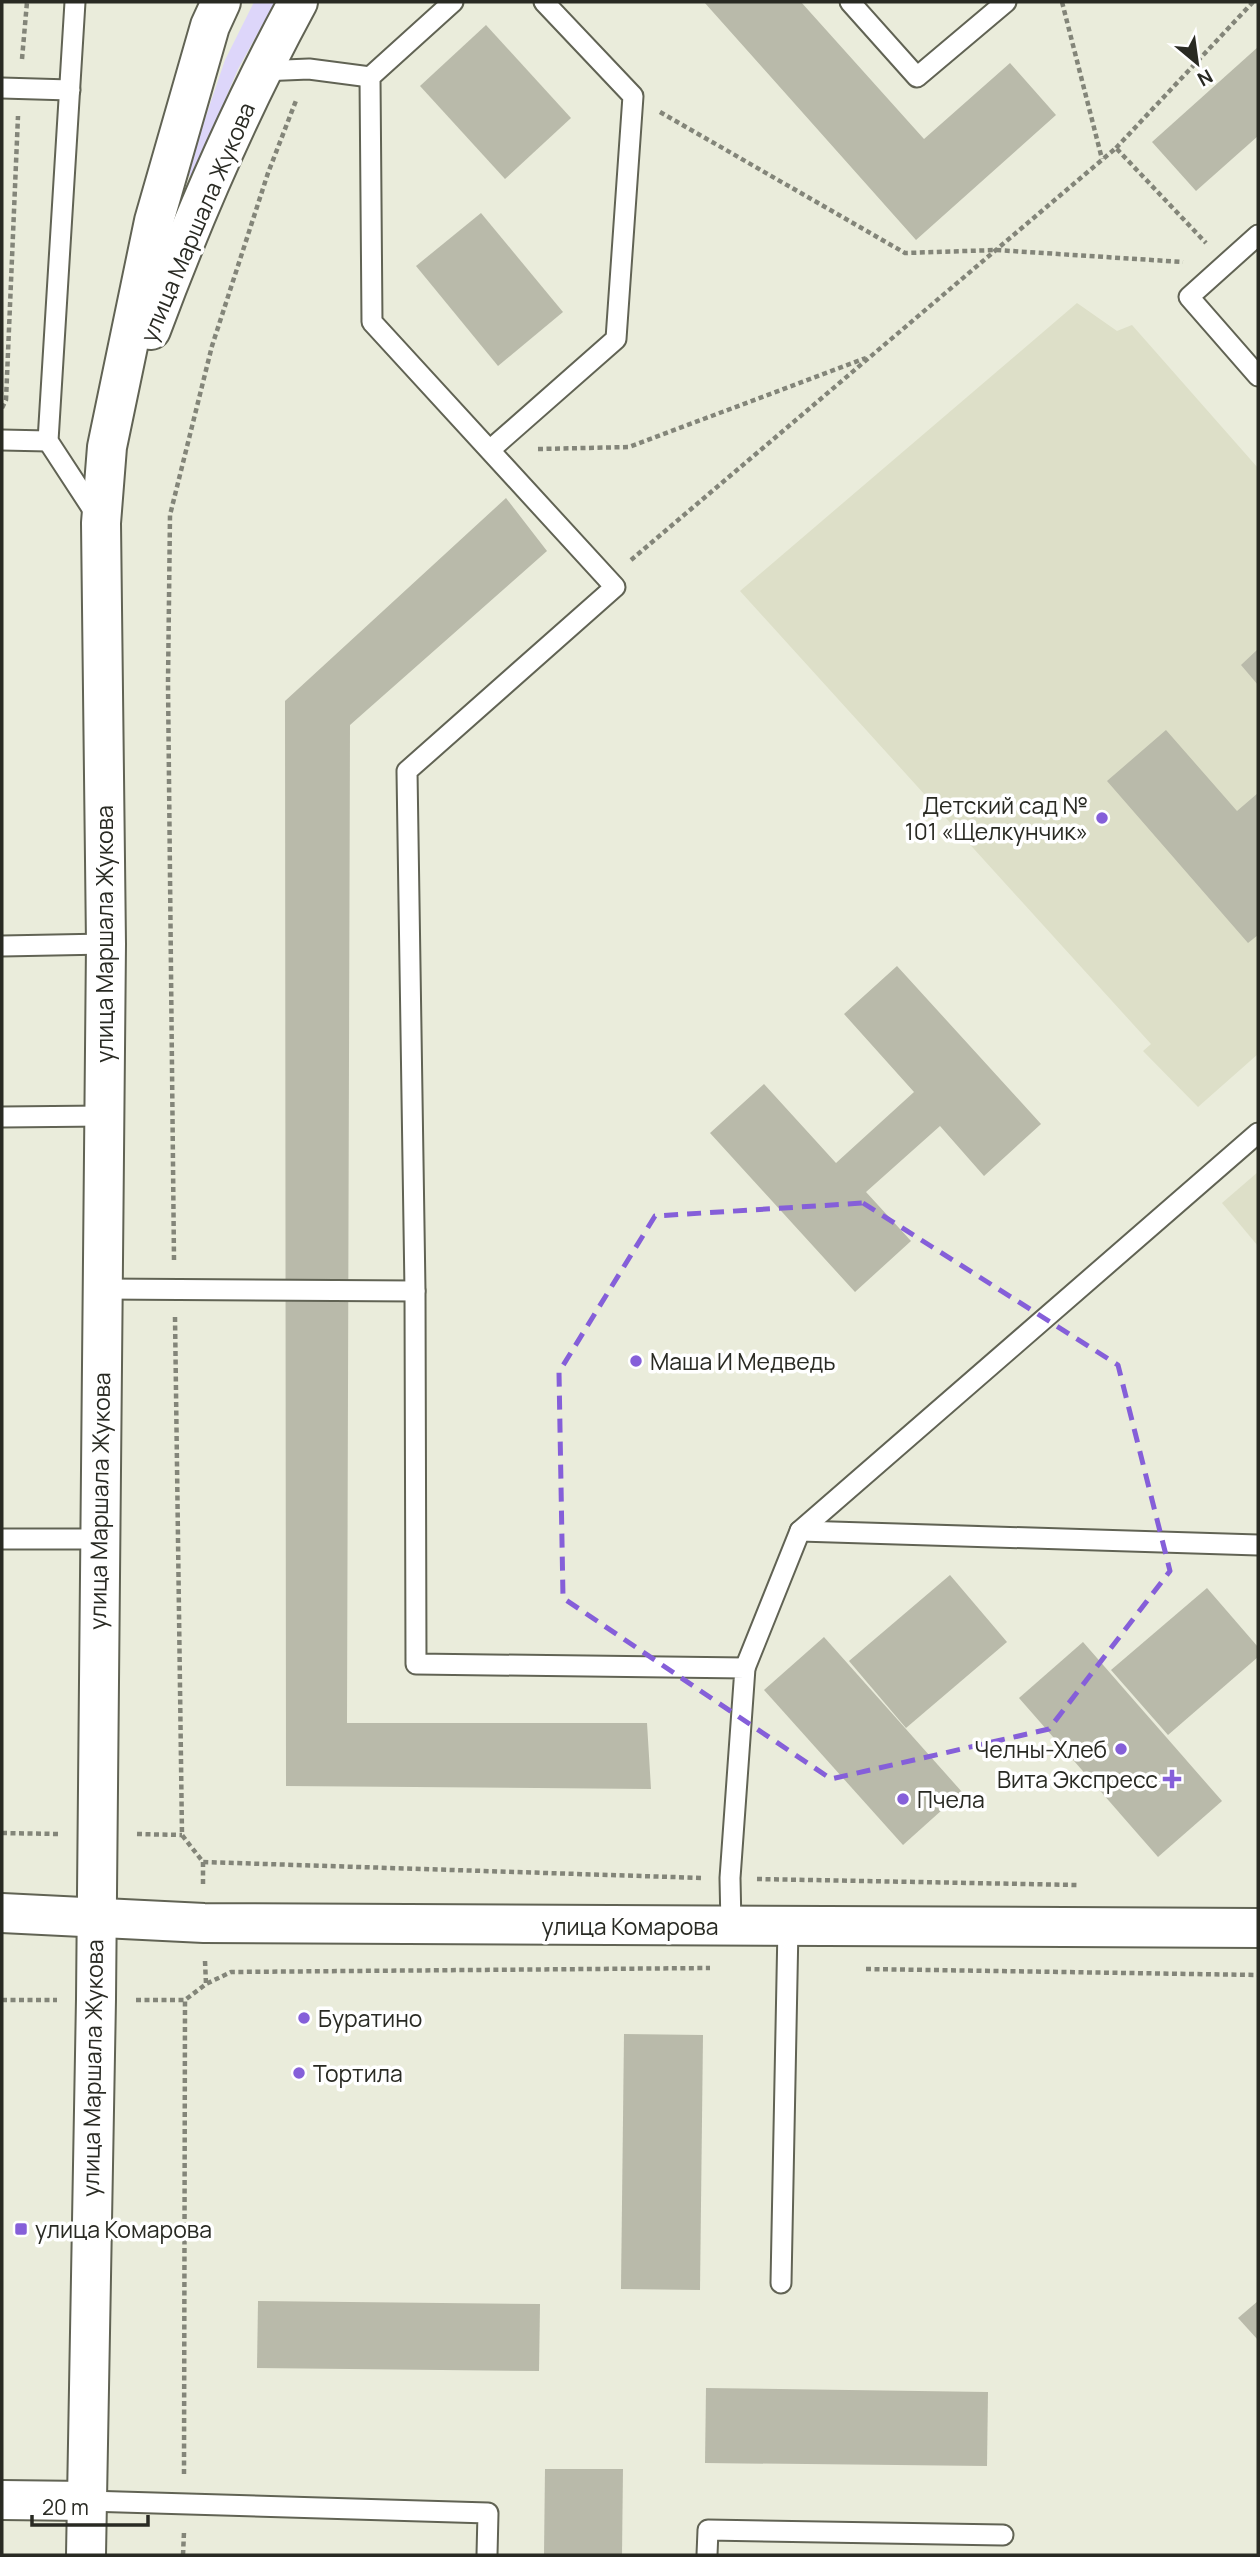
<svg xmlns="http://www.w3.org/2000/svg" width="1260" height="2557" font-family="Manrope,sans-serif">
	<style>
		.built { fill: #dddfc8 }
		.green { fill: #ddd6fa }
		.building { fill: #b9baaa }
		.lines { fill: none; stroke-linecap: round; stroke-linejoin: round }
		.lane-casing { stroke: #616354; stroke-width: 23 }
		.street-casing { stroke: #616354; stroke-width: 42 }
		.secondary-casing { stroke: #616354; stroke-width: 42 }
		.path { stroke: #838579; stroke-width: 4.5; stroke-dasharray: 5 3.5; stroke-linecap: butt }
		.lane { stroke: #fff; stroke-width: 19 }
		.street { stroke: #fff; stroke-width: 38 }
		.secondary { stroke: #fff; stroke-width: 38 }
		.marked { fill: none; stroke: #855fd9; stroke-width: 5; stroke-dasharray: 14 9; stroke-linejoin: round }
		.poi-dot { fill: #855fd9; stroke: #fff; stroke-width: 2.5 }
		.labels { text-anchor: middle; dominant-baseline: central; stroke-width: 7; stroke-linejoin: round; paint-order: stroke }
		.street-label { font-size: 23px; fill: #292a23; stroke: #fff }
		.poi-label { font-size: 23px; fill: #292a23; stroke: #fff; text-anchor: start }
	</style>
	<rect width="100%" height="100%" fill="#eaecdb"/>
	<g class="built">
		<polygon points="1077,303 1117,331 1132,325 1258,468 1258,1054 1198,1107 1143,1051 1151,1044 740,591"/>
		<polygon points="1258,1172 1258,1246 1222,1203"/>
	</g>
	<polygon class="green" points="254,2 275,2 238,69 193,176 186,175 225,60"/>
	<g class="building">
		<polygon points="704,2 801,2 924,139 1010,63 1056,115 916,240"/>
		<polygon points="486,25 571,118 505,179 420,86"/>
		<polygon points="1258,47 1258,136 1196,191 1152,142"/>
		<polygon points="481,213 563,312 498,366 416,266"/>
		<polygon points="506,498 547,551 350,725 347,1723 647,1723 651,1789 286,1786 285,701"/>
		<polygon points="1258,649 1258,685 1241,665"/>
		<polygon points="1166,730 1237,811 1258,793 1258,935 1248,943 1107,781"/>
		<polygon points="897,966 1041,1124 984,1176 940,1126 866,1192 911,1241 855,1292 710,1133 764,1084 836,1163 914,1092 844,1014"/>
		<polygon points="950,1575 1007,1642 906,1728 849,1661"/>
		<polygon points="1207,1588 1258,1647 1258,1657 1168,1735 1111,1670"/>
		<polygon points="824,1637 962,1792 903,1845 764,1690"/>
		<polygon points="1083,1642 1222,1801 1158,1857 1019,1698"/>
		<polygon points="624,2034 703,2035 700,2290 621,2289"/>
		<polygon points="258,2301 540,2304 539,2371 257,2368"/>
		<polygon points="1258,2301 1258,2340 1238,2318"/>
		<polygon points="706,2388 988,2392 987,2466 705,2463"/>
		<polygon points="545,2469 623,2469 622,2555 544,2555"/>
	</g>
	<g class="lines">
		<g class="lane-casing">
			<g id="lane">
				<polyline points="75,2 48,441 97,516"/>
				<polyline points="453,2 370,77 372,322 615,587 407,771 415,1291 416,1664 745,1668 730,1878 731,1926"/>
				<polyline points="850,2 917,77 1006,2"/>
				<polyline points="261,71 309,69 370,77"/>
				<polyline points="2,88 70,90"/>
				<polyline points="1258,235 1189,297 1258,376"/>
				<polyline points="2,440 48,441"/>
				<polyline points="491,449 616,339 633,96 544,2"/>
				<polyline points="2,946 106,944"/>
				<polyline points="2,1117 104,1116"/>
				<polyline points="102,1289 415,1291"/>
				<polyline points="800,1531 1258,1545"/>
				<polyline points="2,1539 99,1539"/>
				<polyline points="745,1668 800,1531 1258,1133"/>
				<polyline points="781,2283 788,1927"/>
				<polyline points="87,2501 488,2513 487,2555"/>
				<polyline points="707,2555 708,2530 1003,2535"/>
			</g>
		</g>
		<g class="street-casing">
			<polyline id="street" points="2,2500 87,2501"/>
		</g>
		<g class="secondary-casing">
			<g id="secondary">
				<path d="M151 330C193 217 241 107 298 2"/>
				<polyline points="2,1913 204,1923 1258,1928"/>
				<polyline points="86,2555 96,1999 106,944 101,523 107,447 154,221 210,26 221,2"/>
			</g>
		</g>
		<g class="path">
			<polyline points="1062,2 1102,159"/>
			<polyline points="22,59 27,2"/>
			<polyline points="660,112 905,253 996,250 1183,262"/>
			<polyline points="1116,148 1253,2"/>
			<polyline points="2,408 6,400 18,116"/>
			<polyline points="538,449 629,447 866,358"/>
			<polyline points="631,560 1116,148 1206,243"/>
			<polyline points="174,1260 168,683 170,515 212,346 268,173 297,98"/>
			<polyline points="175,1317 182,1835 203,1862 703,1878"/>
			<polyline points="2,1833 58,1834"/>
			<polyline points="137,1834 182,1835"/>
			<polyline points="203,1862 203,1885"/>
			<polyline points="757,1879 1077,1885"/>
			<polyline points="205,1961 206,1984"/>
			<polyline points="866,1969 1258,1975"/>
			<polyline points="2,2000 57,2000"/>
			<polyline points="136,2000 185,2000 206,1984 231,1972 710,1968"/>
			<polyline points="184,2474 185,2000"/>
			<polyline points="183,2555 184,2532"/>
		</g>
		<use href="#lane" class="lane"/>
		<use href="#street" class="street"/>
		<use href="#secondary" class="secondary"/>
	</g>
	<path class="marked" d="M863 1203 1118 1365 1170 1571 1049 1729 831 1779 563 1598 559 1372 655 1216Z"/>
	<g class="poi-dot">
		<circle cx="1102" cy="818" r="7"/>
		<circle cx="636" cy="1361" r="7"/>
		<circle cx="1121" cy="1749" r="7"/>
		<path d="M1168.5 1768.5h7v7h7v7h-7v7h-7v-7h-7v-7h7z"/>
		<circle cx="903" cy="1799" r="7"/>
		<circle cx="304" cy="2018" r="7"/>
		<circle cx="299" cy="2073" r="7"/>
		<rect x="14" y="2222" width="14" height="14" rx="3.5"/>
	</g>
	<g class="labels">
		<g class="street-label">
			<text transform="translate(197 222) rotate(-67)">улица Маршала Жукова</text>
			<text transform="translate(104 934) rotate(-90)">улица Маршала Жукова</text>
			<text transform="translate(99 1501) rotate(-89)">улица Маршала Жукова</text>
			<text x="630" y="1926">улица Комарова</text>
			<text transform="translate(92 2068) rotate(-89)">улица Маршала Жукова</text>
		</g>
		<g class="poi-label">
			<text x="1088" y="805" text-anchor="end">Детский сад №<tspan x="1088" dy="26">101 «Щелкунчик»</tspan></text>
			<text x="650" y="1361">Маша И Медведь</text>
			<text x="1107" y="1749" text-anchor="end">Челны-Хлеб</text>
			<text x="1158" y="1779" text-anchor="end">Вита Экспресс</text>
			<text x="917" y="1799">Пчела</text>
			<text x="318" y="2018">Буратино</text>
			<text x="313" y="2073">Тортила</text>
			<text x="35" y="2229">улица Комарова</text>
		</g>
	</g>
	<rect width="1260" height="2557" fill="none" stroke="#292a23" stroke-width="7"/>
	<g transform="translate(1197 63) rotate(151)" stroke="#ffffff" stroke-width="5" paint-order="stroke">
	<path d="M0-5L12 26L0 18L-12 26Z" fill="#292a23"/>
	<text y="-10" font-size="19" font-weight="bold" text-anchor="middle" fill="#292a23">N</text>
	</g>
	<path d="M32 2515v10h116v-10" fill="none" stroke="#292a23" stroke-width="3.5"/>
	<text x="42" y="2515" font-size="21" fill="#292a23" stroke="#ffffff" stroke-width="5" paint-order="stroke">20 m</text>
</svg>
